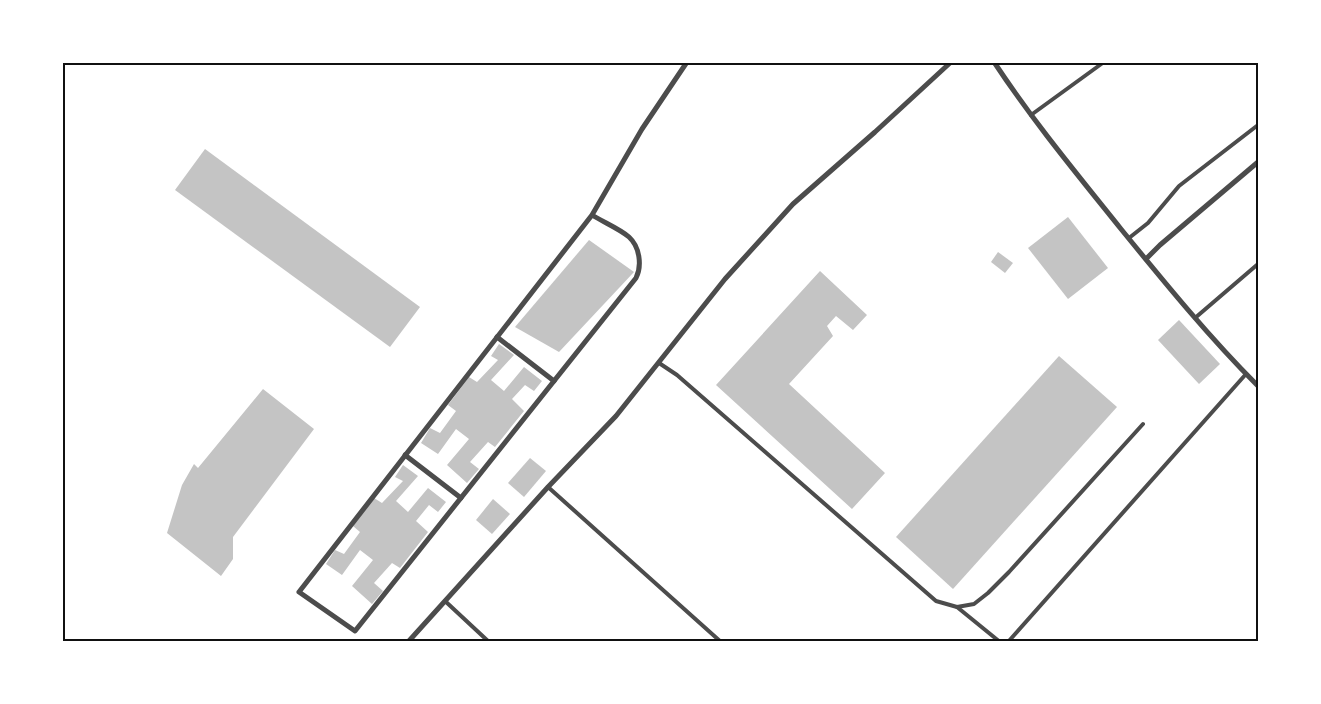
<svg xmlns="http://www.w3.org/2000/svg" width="1321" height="704" font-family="'Space Grotesk',sans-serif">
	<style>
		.building { fill: #c4c4c4 }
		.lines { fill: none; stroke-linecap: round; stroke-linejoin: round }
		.service { stroke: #4c4c4c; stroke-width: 4 }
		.minor { stroke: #4c4c4c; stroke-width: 5 }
		.neatline { fill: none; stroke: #111; stroke-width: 2 }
	</style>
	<rect width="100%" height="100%" fill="#fff"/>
	<g class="building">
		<polygon points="205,149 420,307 390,347 175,190"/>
		<polygon points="1068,217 1108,268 1068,299 1028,248"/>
		<polygon points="589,240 634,272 559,352 515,327"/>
		<polygon points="998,252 1013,263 1005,273 991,262"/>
		<polygon points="820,271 867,315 853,330 836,316 827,326 833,336 789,384 885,473 852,509 716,385"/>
		<polygon points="1179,320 1220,364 1199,384 1158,340"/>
		<polygon points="499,344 514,355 491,380 504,391 524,367 542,381 534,391 525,385 512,399 524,411 495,447 488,442 470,462 479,469 467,483 447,465 469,439 456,429 438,454 421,443 430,428 440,433 456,411 448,405 469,377 477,382 498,360 491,356"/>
		<polygon points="1059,356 1117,407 953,589 896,537"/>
		<polygon points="263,389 314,429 233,537 233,559 221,576 167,533 182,485 194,464 198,468"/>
		<polygon points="530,458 546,471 524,497 508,483"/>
		<polygon points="403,465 418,476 396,501 408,512 428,488 446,502 438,512 429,505 416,521 428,532 400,568 392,563 374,583 383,591 372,604 352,586 373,560 360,550 342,575 326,564 335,550 344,554 360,532 353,526 374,498 382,503 403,481 395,477"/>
		<polygon points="493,499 510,514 492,534 476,520"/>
	</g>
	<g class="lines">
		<g class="service">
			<polyline points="1031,115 1104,62"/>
			<polyline points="1129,238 1148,223 1179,186 1258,125"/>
			<polyline points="1195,318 1258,264"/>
			<polyline points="659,363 677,375 936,601 957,607 974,604 988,593 1009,572 1143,424"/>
			<polyline points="548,487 721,642"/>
			<polyline points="445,601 489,642"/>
			<polyline points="957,607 1000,642"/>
			<polyline points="1008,642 1246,374"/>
		</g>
		<g class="minor">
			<path d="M994 62C1033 121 1077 174 1121 229 1165 283 1209 337 1258 386"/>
			<path d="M592 215C603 222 620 229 629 237 640 247 642 266 636 278L355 631 299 592 592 215 642 129 687 62"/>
			<polyline points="1146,259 1160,245 1258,162"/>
			<polyline points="497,337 554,381"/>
			<polyline points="405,455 461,498"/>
			<polyline points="408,642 548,487 616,416 725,279 793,204 875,132 951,62"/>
		</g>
	</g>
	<rect width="1321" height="704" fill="none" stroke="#ffffff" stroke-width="128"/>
	<rect x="64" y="64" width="1193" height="576" class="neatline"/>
</svg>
